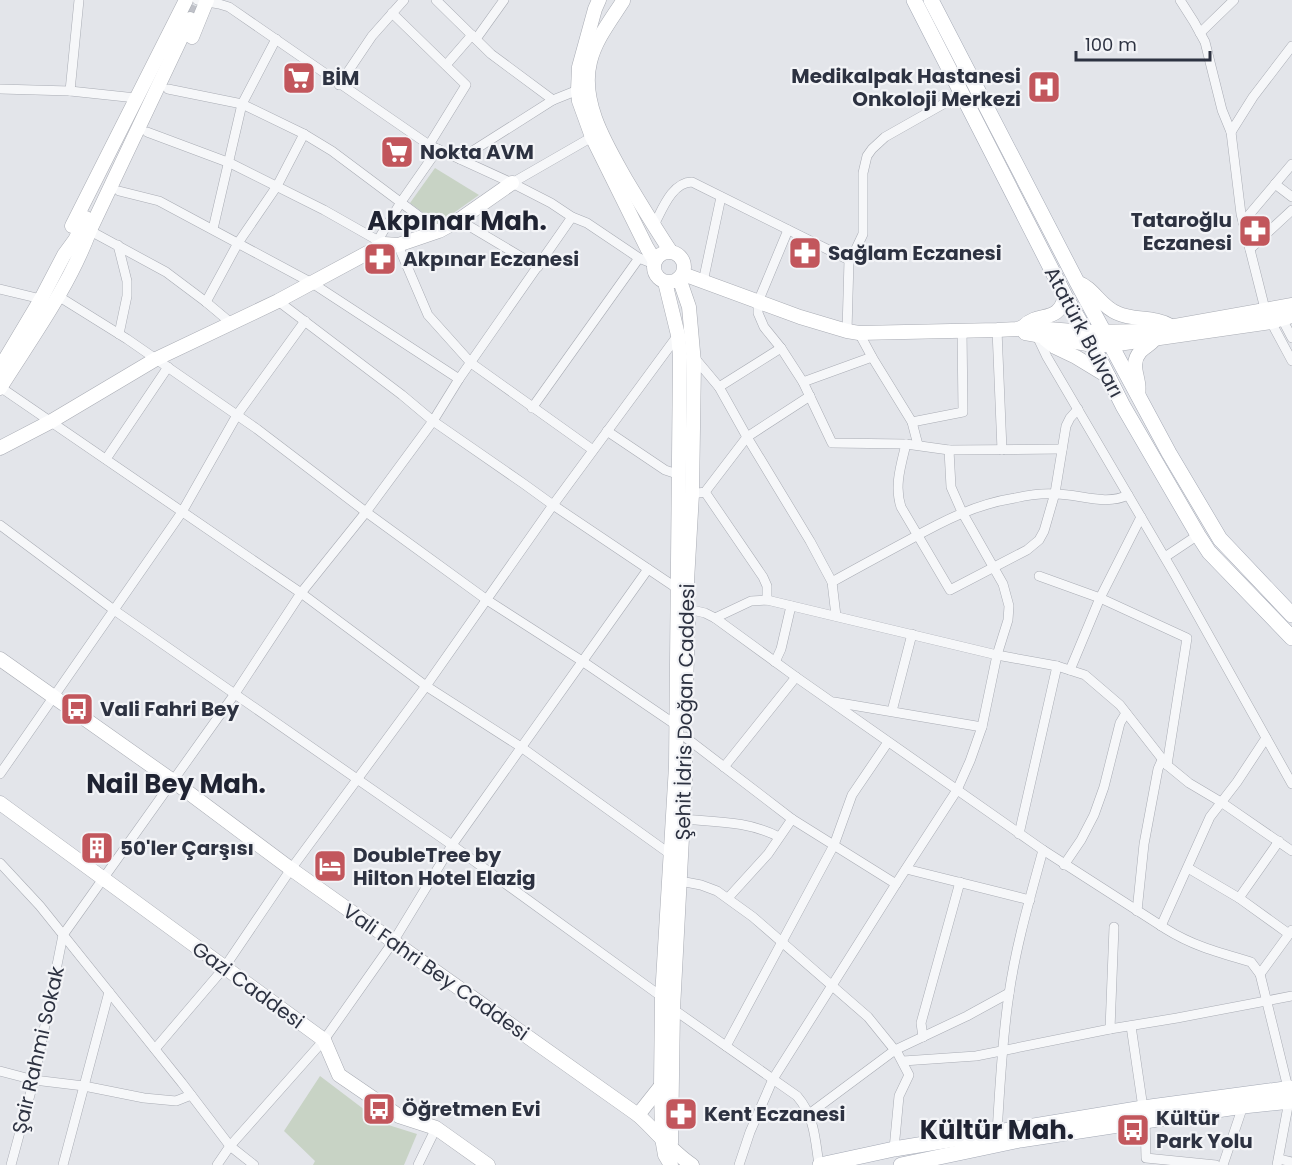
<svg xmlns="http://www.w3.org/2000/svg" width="1292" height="1165" font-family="Poppins,sans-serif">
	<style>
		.green { fill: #c8d3c5 }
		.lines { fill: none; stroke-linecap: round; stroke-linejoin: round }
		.secondary-tunnel { stroke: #bfc1c8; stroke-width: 14; stroke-dasharray: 14 7; stroke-linecap: butt }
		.street-casing { stroke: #a9acb4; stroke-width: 10 }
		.secondary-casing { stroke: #a9acb4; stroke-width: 15 }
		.primary-casing { stroke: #a4a9b5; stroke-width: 16 }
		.street { stroke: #f6f7f9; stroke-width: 9 }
		.secondary { stroke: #fff; stroke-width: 14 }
		.primary { stroke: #fff; stroke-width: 15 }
		.labels { text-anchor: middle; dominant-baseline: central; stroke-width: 4.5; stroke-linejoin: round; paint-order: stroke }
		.poi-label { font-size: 20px; font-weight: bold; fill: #2d3241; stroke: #f3f4f7; text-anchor: start }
		.street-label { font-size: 20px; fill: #2d3241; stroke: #f3f4f7 }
		.district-label { font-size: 26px; font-weight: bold; fill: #1f2332; stroke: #f3f4f7 }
	</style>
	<rect width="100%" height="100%" fill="#e3e5ea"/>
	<g class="green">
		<polygon points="435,168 479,195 438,224 410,203"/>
		<polygon points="320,1076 382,1123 417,1134 404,1165 313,1165 315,1161 284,1131"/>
	</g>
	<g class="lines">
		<polyline class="secondary-tunnel" points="190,19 199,0"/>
		<g class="street-casing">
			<g id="street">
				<polyline points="197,0 219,4 229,7 429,145 512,183 551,203 572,217 587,223 639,258 654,264"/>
				<polyline points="436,0 491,54 553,100"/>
				<polyline points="1180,0 1194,22 1205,42 1222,110 1231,132 1241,214 1265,309"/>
				<polyline points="392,13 466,85 429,145"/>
				<polyline points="1200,33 1234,0"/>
				<polyline points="476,39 504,0"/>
				<polyline points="446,65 472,35"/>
				<polyline points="339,85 372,36 404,0"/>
				<polyline points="0,89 70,91 136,98"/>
				<polyline points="168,89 242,104 304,134 332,151 439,231"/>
				<polyline points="70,91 79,0"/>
				<polyline points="147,132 230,163 324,210 384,244"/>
				<polyline points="1231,132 1253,97 1292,46"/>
				<polyline points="460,159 553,100 578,90"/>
				<polyline points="512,183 592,137"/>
				<polyline points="1275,184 1292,197"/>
				<polyline points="119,191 159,201 312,283 459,379"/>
				<polyline points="459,220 538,267"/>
				<polyline points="1243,222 1292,164"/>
				<path d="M654 225C662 210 672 182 692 182L849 260 847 331"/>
				<polyline points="213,229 242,104 276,39"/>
				<polyline points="788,230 758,302 758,313 764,327 781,348 803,382 832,443 906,444 949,450 1062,449"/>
				<polyline points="96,234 166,272 206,302 231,323"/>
				<polyline points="378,240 401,202 438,149"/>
				<polyline points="118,245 127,281 127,296 119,334"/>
				<polyline points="398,245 428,315 471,363 593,450"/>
				<polyline points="1250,249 1292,210"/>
				<polyline points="849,260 855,251 863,234 863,173 867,156 872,149 885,137 961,94"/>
				<polyline points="703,282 721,197"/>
				<polyline points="0,289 41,299"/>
				<polyline points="58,296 127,339 257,429 366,512 487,600 582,661 676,725"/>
				<polyline points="278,301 402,395 433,421 524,484 553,505 678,589"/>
				<polyline points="206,302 238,243 277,186 304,134"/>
				<polyline points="1282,319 1292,338"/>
				<polyline points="1271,322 1292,361"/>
				<polyline points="997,330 1002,450"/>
				<polyline points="859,333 872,357 912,422 918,445"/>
				<polyline points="1037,336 1047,357 1175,575 1292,784"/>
				<polyline points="693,356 719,387 747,437 810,541 832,582 836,616"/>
				<polyline points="803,382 872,357"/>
				<polyline points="0,387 301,593 426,686 521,747 670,854"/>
				<polyline points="719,387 781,348"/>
				<polyline points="532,408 639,258"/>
				<polyline points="912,422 963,412 962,330"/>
				<polyline points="607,431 665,470 680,475"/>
				<path d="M906 444C901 465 894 486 901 507L950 590 1027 550 1039 540 1044 531 1055 493 1066 426 1070 418 1078 409"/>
				<polyline points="106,459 168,367"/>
				<polyline points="705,492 763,577 767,586 767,600"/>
				<polyline points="692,494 705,492 747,437 810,396"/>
				<path d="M0 525 114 610 452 845 662 997 673 1009 797 1096C815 1117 815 1139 819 1165"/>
				<polyline points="1165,557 1198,535"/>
				<polyline points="1039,576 1100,598 1187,638 1167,765"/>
				<path d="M832 582C857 568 883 554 909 540 943 521 976 504 1015 498 1028 495 1043 493 1056 494 1079 494 1106 506 1128 495"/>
				<path d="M688 609 705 613 715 618 796 677 1043 850 1166 929C1193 946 1220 953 1251 962L1260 974 1288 1088"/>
				<polyline points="715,618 751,601 767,600 997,655 1057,666 1085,675 1120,705 1167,765 1189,783 1221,802 1292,851"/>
				<polyline points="775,662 781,649 791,606"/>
				<polyline points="1070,670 1100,598 1141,517"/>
				<polyline points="834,702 982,727"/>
				<polyline points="892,711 912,634"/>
				<polyline points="685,737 792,819 896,884"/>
				<polyline points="724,767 796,677"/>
				<polyline points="0,774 182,512 237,415 305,321"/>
				<path d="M683 819C716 822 749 821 779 837"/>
				<polyline points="1019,834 1057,666"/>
				<polyline points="0,863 40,906 182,1083 230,1146 254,1165"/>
				<polyline points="1064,865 1081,840 1094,815 1104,787 1120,723 1126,713"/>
				<polyline points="1188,868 1239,898 1289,934"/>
				<polyline points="906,869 1030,900"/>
				<polyline points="680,881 701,885 717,891 753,917 868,1017 898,1054 909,1075 899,1096 894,1149"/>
				<polyline points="728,898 768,854 792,819"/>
				<polyline points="1239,898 1279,841"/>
				<polyline points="1137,911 1144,844 1158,769 1162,760"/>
				<polyline points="1161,926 1210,817 1237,782 1266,738"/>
				<polyline points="1260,974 1292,930"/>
				<polyline points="1131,1026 1143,1108"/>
				<polyline points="1110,1029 1114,927"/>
				<polyline points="923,1037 921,1023 960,882"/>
				<polyline points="726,1046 834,845 852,795 888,742"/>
				<polyline points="155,1049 224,968 291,869 426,686 553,505 678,335"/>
				<polyline points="903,1061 976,1056 1110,1029 1177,1018 1292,996"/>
				<polyline points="0,1071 34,1080 84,1086 144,1098 176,1101 191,1095"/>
				<polyline points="809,1114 895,1050 967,1016 1009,993"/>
				<polyline points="1145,1120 1146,1158 1216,1165"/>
				<path d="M997 1133C1000 1086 1002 1040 1009 994 1016 945 1030 898 1043 850"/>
				<polyline points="1279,1159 1292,1162"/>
				<polyline points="11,1165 34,1080 63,935 234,695 301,593 366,512 433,421 459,379 572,217"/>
				<polyline points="63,1165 109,992"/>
				<polyline points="217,1165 230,1146 324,1040 393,942 452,845 648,569"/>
				<polyline points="418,1165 436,1128"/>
				<polyline points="739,1165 750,1132 773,1079 896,884 957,790 970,761 982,727 997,655 1008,620 1009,606 1003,584 962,512 951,487 949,450"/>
				<polyline points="1223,1165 1243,1106"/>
				<polyline points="1277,1165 1289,1101"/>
			</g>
		</g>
		<g class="secondary-casing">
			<g id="secondary">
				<polyline points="599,0 595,9 579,67 578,90 579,101 592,137 647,248 655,261"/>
				<path d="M623 1C611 20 595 40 590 62 580 102 606 144 625 178 640 203 655 228 671 252"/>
				<polyline points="192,37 207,0"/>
				<polyline points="72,226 186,0"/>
				<circle cx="669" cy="267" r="15"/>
				<polyline points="683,274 800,317 847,331 859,333 997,330 1017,329 1023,327 1086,332 1147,331 1292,305"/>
				<polyline points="679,278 689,307 694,363 692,494 687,581 688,621 685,720"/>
				<polyline points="665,282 678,335 680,356 676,766 662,997 661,1086 662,1138 665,1155 671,1165"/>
				<path d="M1077 282C1094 288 1100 306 1117 313 1134 321 1154 316 1171 326"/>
				<path d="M1024 326C1039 311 1059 324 1065 296"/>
				<polyline points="1025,333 1093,345 1111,345 1271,322 1292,316"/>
				<polyline points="1045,339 1055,347 1076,357 1109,377"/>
				<polyline points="0,368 41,299 64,255 75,240 86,218"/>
				<path d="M0 388C32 337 69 287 90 230L190 19"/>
				<path d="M1138 395C1142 380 1128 366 1140 352 1144 347 1150 345 1154 340"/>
				<polyline points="0,448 50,422 156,359 278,301 384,244 398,245 439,231 459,220 512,183"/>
				<path d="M0 659 173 781 291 869 638 1115C656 1131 671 1151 692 1165"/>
				<polyline points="0,803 324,1040 339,1075 399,1116 436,1128 488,1165"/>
				<polyline points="638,1115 661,1086"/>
				<polyline points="671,1143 673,1009 685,780 685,751"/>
			</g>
		</g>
		<g class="primary-casing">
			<g id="primary">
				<polyline points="914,0 1065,296 1086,332 1123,406 1198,535 1209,552 1292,638"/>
				<polyline points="931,0 1077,282 1169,453 1220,539 1292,615"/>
				<polyline points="820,1165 894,1149 1143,1108 1292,1088"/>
				<polyline points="901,1165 1020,1140 1243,1106 1292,1101"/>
			</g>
		</g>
		<use href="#street" class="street"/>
		<use href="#secondary" class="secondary"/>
		<use href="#primary" class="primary"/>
	</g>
	<defs>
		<g id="supermarket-square" transform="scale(1.725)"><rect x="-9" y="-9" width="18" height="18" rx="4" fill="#c2565c" stroke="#f3f4f7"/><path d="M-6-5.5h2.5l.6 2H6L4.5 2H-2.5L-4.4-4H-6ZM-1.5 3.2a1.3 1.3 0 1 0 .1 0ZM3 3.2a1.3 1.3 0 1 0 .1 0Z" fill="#fff"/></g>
		<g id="hospital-square" transform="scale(1.725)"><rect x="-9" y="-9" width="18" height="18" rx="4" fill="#c2565c" stroke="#f3f4f7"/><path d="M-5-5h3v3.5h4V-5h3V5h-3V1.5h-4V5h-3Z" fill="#fff"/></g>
		<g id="pharmacy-square" transform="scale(1.725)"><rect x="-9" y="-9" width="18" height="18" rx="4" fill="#c2565c" stroke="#f3f4f7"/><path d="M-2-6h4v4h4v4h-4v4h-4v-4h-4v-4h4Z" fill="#fff"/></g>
		<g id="bus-square" transform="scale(1.725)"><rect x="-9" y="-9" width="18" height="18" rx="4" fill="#c2565c" stroke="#f3f4f7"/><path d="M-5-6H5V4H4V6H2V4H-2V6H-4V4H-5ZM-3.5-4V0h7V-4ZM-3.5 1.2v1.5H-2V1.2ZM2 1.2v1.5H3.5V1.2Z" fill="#fff"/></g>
		<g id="building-square" transform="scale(1.725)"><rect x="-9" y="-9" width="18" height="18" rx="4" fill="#c2565c" stroke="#f3f4f7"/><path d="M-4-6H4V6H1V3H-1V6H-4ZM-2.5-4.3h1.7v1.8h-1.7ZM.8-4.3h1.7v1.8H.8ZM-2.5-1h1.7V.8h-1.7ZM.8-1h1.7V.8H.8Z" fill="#fff"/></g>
		<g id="hotel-square" transform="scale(1.725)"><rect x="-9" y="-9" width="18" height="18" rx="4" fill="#c2565c" stroke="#f3f4f7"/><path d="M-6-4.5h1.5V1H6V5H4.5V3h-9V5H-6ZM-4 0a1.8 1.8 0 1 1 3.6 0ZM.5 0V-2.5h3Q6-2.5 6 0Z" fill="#fff"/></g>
	</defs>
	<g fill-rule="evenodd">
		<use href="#supermarket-square" x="299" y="78"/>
		<use href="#hospital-square" x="1044" y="87"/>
		<use href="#supermarket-square" x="397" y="152"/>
		<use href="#pharmacy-square" x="1255" y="231"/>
		<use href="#pharmacy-square" x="805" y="253"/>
		<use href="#pharmacy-square" x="380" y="259"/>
		<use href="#bus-square" x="77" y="709"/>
		<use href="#building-square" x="97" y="848"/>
		<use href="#hotel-square" x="330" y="866"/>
		<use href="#bus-square" x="379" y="1109"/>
		<use href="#pharmacy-square" x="681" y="1114"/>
		<use href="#bus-square" x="1133" y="1130"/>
	</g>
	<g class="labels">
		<g class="poi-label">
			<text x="1021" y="76" text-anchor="end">Medikalpak Hastanesi<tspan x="1021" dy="23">Onkoloji Merkezi</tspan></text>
			<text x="322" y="78">BİM</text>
			<text x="420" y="152">Nokta AVM</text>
			<text x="1232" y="220" text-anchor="end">Tataroğlu<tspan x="1232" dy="23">Eczanesi</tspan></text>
			<text x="828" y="253">Sağlam Eczanesi</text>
			<text x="403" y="259">Akpınar Eczanesi</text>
			<text x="100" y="709">Vali Fahri Bey</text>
			<text x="120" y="848">50'ler Çarşısı</text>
			<text x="353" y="855">DoubleTree by<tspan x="353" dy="23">Hilton Hotel Elazig</tspan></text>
			<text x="402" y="1109">Öğretmen Evi</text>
			<text x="704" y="1114">Kent Eczanesi</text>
			<text x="1156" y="1118">Kültür<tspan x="1156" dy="23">Park Yolu</tspan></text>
		</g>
		<g class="street-label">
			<text transform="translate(1084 332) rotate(62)">Atatürk Bulvarı</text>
			<text transform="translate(685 712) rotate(-89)">Şehit İdris Doğan Caddesi</text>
			<text transform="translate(436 972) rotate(35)">Vali Fahri Bey Caddesi</text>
			<text transform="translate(248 985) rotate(36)">Gazi Caddesi</text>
			<text transform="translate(38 1050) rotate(-77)">Şair Rahmi Sokak</text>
		</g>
		<g class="district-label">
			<text x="457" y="221">Akpınar Mah.</text>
			<text x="176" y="784">Nail Bey Mah.</text>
			<text x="997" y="1130">Kültür Mah.</text>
		</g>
	</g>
	<path d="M1076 51v9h134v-9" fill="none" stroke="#2d3241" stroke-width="3"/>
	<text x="1085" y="51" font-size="18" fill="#2d3241" stroke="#f3f4f7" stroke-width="4.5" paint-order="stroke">100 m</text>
</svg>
